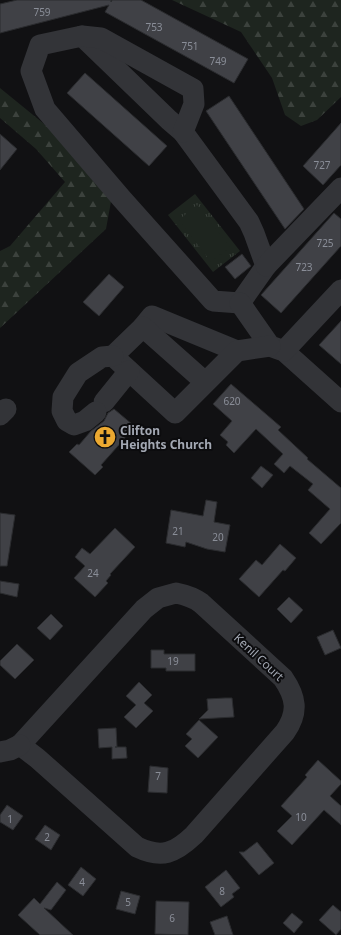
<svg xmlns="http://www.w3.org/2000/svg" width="341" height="935" font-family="'Noto Sans',sans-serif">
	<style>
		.forest { fill: url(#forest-firs) }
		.park { fill: url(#park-tufts) }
		.pitch { fill: #1e251f }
		.building { fill: #404146; stroke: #2b2c2f }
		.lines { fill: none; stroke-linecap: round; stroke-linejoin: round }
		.minor { stroke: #333438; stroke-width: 21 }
		.labels { text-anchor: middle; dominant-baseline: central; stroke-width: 4; stroke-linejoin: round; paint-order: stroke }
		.number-label { font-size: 10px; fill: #8a8e98 }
		.poi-label { font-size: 12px; font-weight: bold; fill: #a3a8b3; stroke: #0c0c0e; text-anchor: start }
		.street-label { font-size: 12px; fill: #a3a8b3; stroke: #0c0c0e }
	</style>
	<defs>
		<pattern id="forest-firs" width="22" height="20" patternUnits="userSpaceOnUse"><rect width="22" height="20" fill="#1e251f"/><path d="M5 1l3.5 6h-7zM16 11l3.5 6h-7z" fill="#3c423d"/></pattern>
		<pattern id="park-tufts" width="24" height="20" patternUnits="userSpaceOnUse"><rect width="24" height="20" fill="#1e251f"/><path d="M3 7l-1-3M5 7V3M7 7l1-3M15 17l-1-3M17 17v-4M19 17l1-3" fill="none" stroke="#3c423d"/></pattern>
	</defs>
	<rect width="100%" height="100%" fill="#111113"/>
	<g class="forest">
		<polygon points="172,0 341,0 341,97 317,120 301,126 285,115 272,78 241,32"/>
		<polygon points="0,88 54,132 112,196 106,229 0,328 0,251 10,246 65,182 36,149 0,118"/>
	</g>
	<polygon class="park" points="195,194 240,251 213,272 168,215"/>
	<polygon class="pitch" points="197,205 230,247 211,262 179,220"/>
	<g class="building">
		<polygon points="17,0 111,0 111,2 112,0 141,0 248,59 234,83 105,12 109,5 0,33 0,4"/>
		<polygon points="85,73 167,146 149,166 67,93"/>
		<polygon points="229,96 304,209 285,229 206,111"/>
		<polygon points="341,123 341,165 323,185 303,166"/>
		<polygon points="0,134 17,149 0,170"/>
		<polygon points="334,213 341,219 341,246 281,313 261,295"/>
		<polygon points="242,254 251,266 235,279 225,267"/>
		<polygon points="109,274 124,287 99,316 83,302"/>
		<polygon points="341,321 341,364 319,345"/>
		<polygon points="231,384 281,427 278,430 308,458 307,459 341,488 341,523 321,544 309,533 330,509 308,490 313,484 290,466 284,473 274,464 283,454 256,429 234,453 226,445 228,442 220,435 232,421 213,404"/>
		<polygon points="114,409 133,425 124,436 125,438 101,465 103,467 95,475 69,452 77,444 79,445 91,431 104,421 108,413"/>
		<polygon points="261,466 273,475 262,488 251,478"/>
		<polygon points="206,500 217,502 214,522 230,525 225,552 207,549 186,542 185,547 166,543 171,510 203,516"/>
		<polygon points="0,513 15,515 7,566 0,566"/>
		<polygon points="115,528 135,547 110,574 111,575 106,581 108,583 95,597 74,578 85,566 75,557 82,548 90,554"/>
		<polygon points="280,544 296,558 285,571 283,570 259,597 239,579 256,560 262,565"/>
		<polygon points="0,581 19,584 17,597 0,593"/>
		<polygon points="289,597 303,610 291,623 277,609"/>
		<polygon points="51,614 63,626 50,640 37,628"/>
		<polygon points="333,630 341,648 325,655 317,637"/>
		<polygon points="17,644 34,660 15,679 0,665 0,661"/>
		<polygon points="151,650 164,650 164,654 195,654 195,671 166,671 166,668 151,668"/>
		<polygon points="139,682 152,695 144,703 153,711 136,728 124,717 136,705 126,696"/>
		<polygon points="225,698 232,698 234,717 199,719 208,710 207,699"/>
		<polygon points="199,720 218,737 198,758 185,746 192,739 186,734"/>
		<polygon points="116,728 117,747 115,747 126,747 127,758 112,759 112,747 99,748 98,729"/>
		<polygon points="318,760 341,781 341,784 330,796 341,806 341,825 324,810 292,845 277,831 292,816 281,806 307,777 305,775"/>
		<polygon points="150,766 168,768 167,793 148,792"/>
		<polygon points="7,805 23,816 13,830 0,822 0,815"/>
		<polygon points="45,825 60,835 51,850 35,839"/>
		<polygon points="257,842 274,863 259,875 239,852 244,852"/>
		<polygon points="81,867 96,879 83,896 68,885"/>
		<polygon points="226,870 240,888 232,894 234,897 221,907 205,887"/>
		<polygon points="57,882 66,890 51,910 44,908 73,935 40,935 18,915 34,898 40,904"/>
		<polygon points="121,891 140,896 135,914 116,909"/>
		<polygon points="156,901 189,902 188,935 155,934"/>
		<polygon points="333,905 341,912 341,929 336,935 319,920"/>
		<polygon points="292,913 303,922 294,933 283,923"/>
		<polygon points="227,916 233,935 215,935 210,922"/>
	</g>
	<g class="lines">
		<g class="minor">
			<polyline points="82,36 169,120 183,132 249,222 254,233 266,266 240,303"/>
			<polyline points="183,132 194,104 193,89 101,38 82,36 40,45 31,71 45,109 122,199 213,301 240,303"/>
			<polyline points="266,266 341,188"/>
			<polyline points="240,303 270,346 284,351 341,402"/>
			<polyline points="143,327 152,316 237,351"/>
			<polyline points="284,351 341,290"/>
			<polyline points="205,382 143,327 113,356 175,413 237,351 270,346"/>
			<polyline points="104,402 129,371"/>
			<polyline points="96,412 85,421 74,425 67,421 62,411 63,397 78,373 102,357 113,356"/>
			<polyline points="0,415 6,409"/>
			<path d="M176 593C186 595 193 597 201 603L283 678C296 697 299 712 285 732L194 835C175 853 162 859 137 847L37 758 20 745 144 609 158 598Z"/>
			<polyline points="0,752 10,750 20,745"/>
		</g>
	</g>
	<defs>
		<g id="church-disc" transform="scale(1.15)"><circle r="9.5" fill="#eca931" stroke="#0c0c0e"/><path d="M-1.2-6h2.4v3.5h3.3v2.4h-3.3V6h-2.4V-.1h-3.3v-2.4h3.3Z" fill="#111"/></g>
	</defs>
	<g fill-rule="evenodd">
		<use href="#church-disc" x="105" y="437"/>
	</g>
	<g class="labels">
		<g class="number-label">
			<text x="42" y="12">759</text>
			<text x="154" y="27">753</text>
			<text x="190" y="46">751</text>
			<text x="218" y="61">749</text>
			<text x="322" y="165">727</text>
			<text x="325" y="243">725</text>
			<text x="304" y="267">723</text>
			<text x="232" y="401">620</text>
			<text x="178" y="531">21</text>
			<text x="218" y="537">20</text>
			<text x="93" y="573">24</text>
			<text x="173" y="661">19</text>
			<text x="158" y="776">7</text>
			<text x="301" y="817">10</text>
			<text x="10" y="819">1</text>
			<text x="47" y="837">2</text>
			<text x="82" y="882">4</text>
			<text x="222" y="891">8</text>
			<text x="128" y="902">5</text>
			<text x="172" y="918">6</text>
		</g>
		<g class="poi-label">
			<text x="120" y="430">Clifton<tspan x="120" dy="14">Heights Church</tspan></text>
		</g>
		<g class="street-label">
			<text transform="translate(259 657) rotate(43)">Kenil Court</text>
		</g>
	</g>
</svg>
